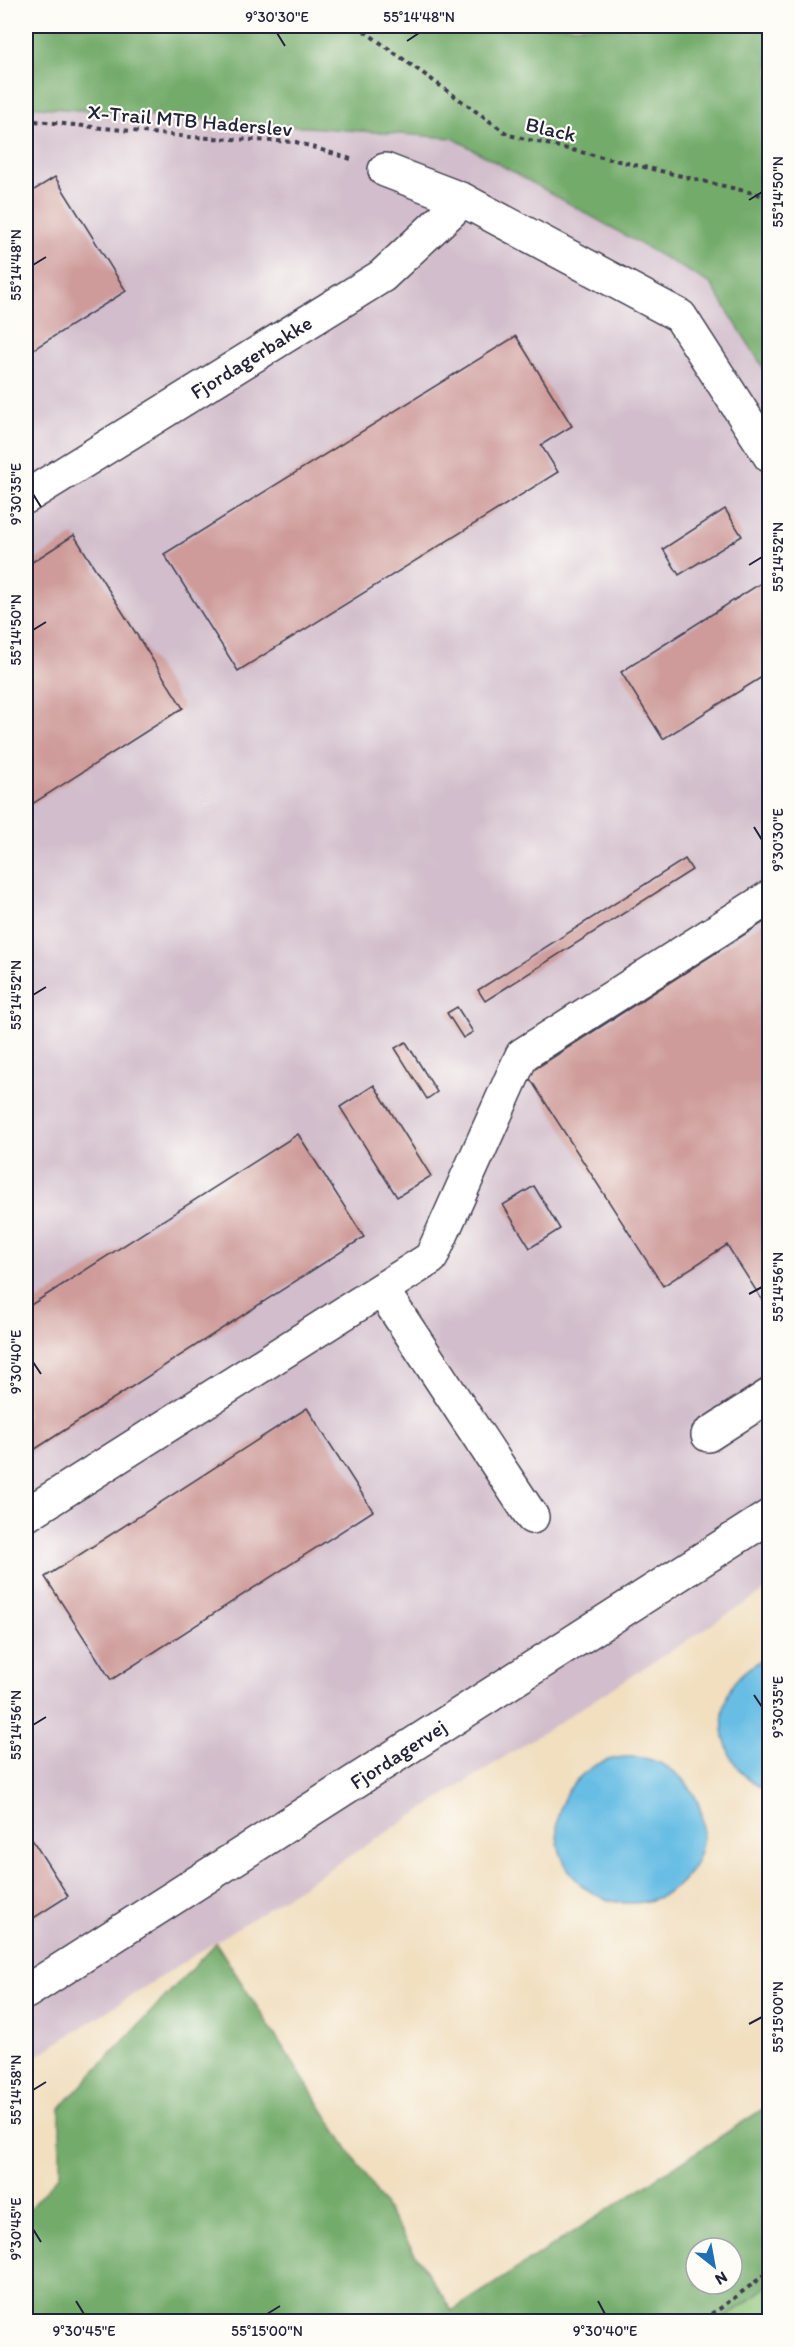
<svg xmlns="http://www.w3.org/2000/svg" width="795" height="2347" font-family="Itim,sans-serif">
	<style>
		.industrial { fill: #d1bdcb }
		.green { fill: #8fc67a; stroke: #58745a; stroke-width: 1.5 }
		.forest { fill: #73ab6a; stroke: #4a6652; stroke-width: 1.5; fill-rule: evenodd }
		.water { fill: #68bde4; stroke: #457090; stroke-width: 1.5 }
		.building { fill: #ce9b9a }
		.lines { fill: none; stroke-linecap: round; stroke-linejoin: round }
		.minor-casing { stroke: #413e4f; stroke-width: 36 }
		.path { stroke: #413e4f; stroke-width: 4; stroke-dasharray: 4.5 4.5; stroke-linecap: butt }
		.minor { stroke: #fff; stroke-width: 33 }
		.ticks { fill: none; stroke: #22223b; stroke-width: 2 }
		.labels { text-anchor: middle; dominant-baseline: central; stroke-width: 4.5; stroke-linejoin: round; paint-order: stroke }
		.street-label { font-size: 21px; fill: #22223b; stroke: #fdfcf7 }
		.neatline { fill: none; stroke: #22223b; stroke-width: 2 }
		.ticks-label { font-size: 15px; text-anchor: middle; fill: #22223b }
	</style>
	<rect width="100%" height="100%" fill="#fdfcf7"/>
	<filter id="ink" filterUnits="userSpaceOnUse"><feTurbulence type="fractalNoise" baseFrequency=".0167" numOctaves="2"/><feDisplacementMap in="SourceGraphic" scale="12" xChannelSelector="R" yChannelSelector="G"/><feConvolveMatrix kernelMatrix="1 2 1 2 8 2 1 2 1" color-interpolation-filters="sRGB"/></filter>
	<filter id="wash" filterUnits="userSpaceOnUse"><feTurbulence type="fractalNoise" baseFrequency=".008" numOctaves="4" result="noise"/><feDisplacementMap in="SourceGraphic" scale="24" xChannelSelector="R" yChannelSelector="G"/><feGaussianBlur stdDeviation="1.35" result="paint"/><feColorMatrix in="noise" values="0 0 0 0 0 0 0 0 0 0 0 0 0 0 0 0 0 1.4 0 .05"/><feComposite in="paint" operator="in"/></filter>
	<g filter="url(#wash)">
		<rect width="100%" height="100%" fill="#f1dfc0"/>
		<polygon class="industrial" points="26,106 453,138 711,284 769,377 769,1588 26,2063"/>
		<polygon class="green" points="769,2285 769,2321 722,2321"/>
		<g class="forest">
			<polygon points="26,26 769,26 769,377 711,284 453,138 26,106"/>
			<path d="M216 1943 452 2311 769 2105V2285L722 2321H26V2212L60 2174V2108ZM696 2248H732V2284H696Z"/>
		</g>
		<g class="water">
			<path d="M769 1656V1791C726 1776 708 1717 736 1680 745 1669 757 1662 769 1656Z"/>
			<circle cx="630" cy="1830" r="73"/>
		</g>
		<g id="blocks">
			<g class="building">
				<polygon points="55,177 126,291 26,354 26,195"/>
				<polygon points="516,336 572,426 541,445 558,472 238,671 164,554"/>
				<polygon points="725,509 742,536 679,575 663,549"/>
				<polygon points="74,535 183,708 26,808 26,566"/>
				<polygon points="761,583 770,597 770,672 663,739 621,672"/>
				<polygon points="685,859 692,870 485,1001 478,990"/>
				<polygon points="770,918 770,1304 766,1306 727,1245 663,1286 527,1074"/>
				<polygon points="457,1007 473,1032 463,1038 447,1013"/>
				<polygon points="406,1042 437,1092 427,1099 395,1048"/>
				<polygon points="374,1085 431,1176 397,1197 340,1107"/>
				<polygon points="298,1134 364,1237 26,1455 26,1308"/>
				<polygon points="534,1186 560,1229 530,1248 503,1205"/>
				<polygon points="307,1408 373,1511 111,1680 45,1577"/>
				<polygon points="26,1830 68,1896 26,1923"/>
			</g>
		</g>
	</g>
	<g filter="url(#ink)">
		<use href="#blocks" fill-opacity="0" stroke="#413e4f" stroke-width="1.5"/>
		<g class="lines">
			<g class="minor-casing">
				<g id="minor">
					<polyline points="385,170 463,200 680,316 770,456"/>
					<polyline points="26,497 382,276 463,200"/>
					<polyline points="382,1290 532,1517"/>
					<polyline points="708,1435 770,1395"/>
					<polyline points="26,1515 431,1258 522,1055 770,897"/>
					<polyline points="26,1992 770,1516"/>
				</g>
			</g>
			<g class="path">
				<polyline points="357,26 509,135 770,197"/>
				<polyline points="26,120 190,137 296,142 354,160"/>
				<polyline points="695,2322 718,2310 770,2271"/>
			</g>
			<use href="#minor" class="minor"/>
		</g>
	</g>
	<path class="ticks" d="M277 33 285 46M407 41 419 33M749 200 762 192M33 265 46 257M33 494 41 507M749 565 762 557M33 630 46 622M754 827 762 840M33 995 46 987M749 1294 762 1287M33 1362 41 1374M754 1695 762 1707M33 1725 46 1717M749 2024 762 2017M33 2090 46 2082M33 2229 41 2242M76 2301 84 2314M598 2301 605 2314M267 2314 280 2306"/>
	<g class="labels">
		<g class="street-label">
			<text transform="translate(190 120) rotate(5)">X-Trail MTB Haderslev</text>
			<text transform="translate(551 129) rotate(13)">Black</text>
			<text transform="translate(251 357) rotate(-32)">Fjordagerbakke</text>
			<text transform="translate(398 1754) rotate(-33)">Fjordagervej</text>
		</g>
	</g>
	<rect width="795" height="2347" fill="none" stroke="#fdfcf7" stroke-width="66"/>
	<g transform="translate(714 2266) rotate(149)"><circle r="28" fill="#fdfcf7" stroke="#a5a5ac" stroke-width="1.5"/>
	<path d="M0-4.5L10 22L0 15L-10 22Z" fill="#1f6fb2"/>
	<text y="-9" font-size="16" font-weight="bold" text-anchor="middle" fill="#22223b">N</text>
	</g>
	<rect x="33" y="33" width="729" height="2281" class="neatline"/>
	<g class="ticks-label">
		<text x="277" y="22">9°30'30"E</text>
		<text x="419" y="22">55°14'48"N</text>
		<text transform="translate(778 192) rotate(-90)" y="5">55°14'50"N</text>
		<text transform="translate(16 265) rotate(-90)" y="5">55°14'48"N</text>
		<text transform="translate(16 494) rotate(-90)" y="5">9°30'35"E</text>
		<text transform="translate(778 557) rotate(-90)" y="5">55°14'52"N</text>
		<text transform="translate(16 630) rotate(-90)" y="5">55°14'50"N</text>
		<text transform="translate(778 840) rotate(-90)" y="5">9°30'30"E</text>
		<text transform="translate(16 995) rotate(-90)" y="5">55°14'52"N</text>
		<text transform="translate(778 1287) rotate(-90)" y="5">55°14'56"N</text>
		<text transform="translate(16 1362) rotate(-90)" y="5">9°30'40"E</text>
		<text transform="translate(778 1707) rotate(-90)" y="5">9°30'35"E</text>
		<text transform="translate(16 1725) rotate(-90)" y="5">55°14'56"N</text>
		<text transform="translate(778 2017) rotate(-90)" y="5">55°15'00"N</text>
		<text transform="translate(16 2090) rotate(-90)" y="5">55°14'58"N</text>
		<text transform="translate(16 2229) rotate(-90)" y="5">9°30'45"E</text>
		<text x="84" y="2336">9°30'45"E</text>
		<text x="267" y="2336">55°15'00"N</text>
		<text x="605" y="2336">9°30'40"E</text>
	</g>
</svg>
